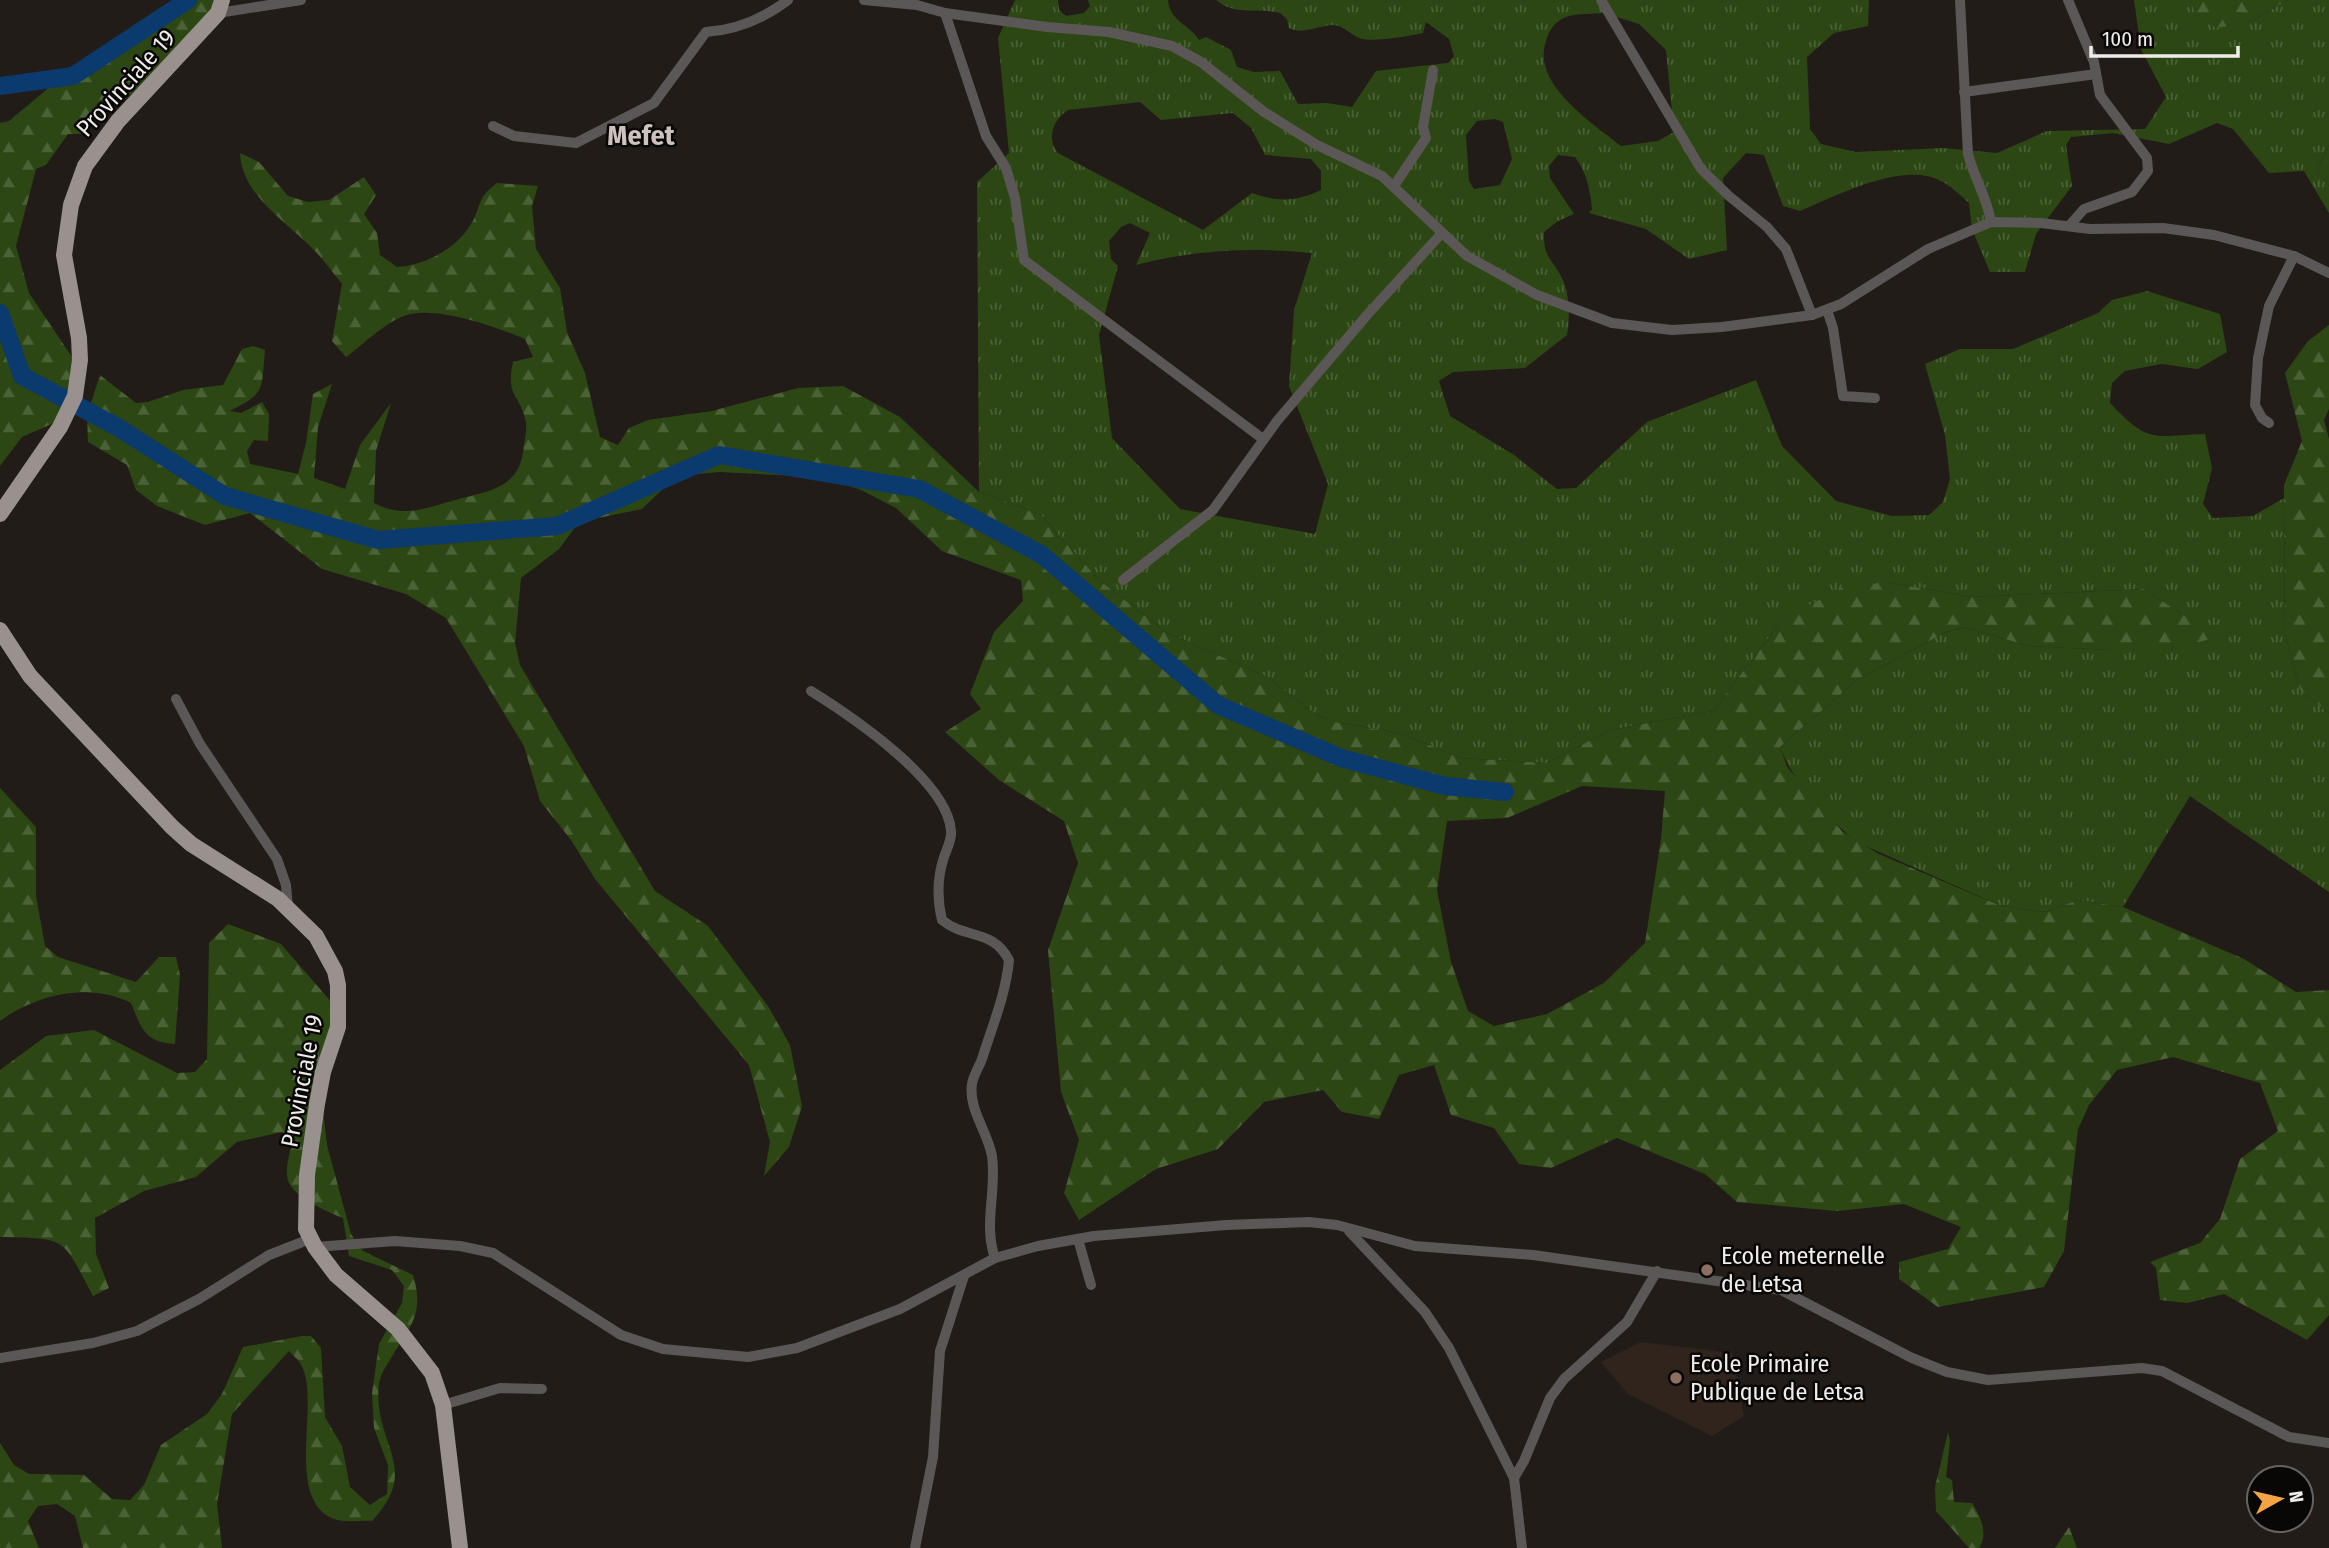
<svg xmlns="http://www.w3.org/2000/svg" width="2329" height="1548" font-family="'Fira Sans Condensed',sans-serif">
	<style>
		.built { fill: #30241d }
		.grass { fill: url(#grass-tufts); fill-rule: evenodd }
		.forest { fill: url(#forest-firs); fill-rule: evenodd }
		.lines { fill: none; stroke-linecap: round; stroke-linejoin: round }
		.river { stroke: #0b3a6e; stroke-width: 18 }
		.minor { stroke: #5b5756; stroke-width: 10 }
		.primary { stroke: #99918e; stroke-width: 16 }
		.education-dot { fill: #8d6e63; stroke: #090706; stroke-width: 2.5 }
		.labels { text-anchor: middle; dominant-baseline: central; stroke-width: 5; stroke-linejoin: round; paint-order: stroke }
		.street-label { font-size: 24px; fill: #f0ece9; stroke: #090706 }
		.poi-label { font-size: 24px; fill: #f0ece9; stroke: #090706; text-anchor: start }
		.quarter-label { font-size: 28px; font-weight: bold; fill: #ccc3be; stroke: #090706 }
	</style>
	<defs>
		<pattern id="grass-tufts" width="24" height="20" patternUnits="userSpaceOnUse" patternTransform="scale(1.75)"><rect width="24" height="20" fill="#2c4614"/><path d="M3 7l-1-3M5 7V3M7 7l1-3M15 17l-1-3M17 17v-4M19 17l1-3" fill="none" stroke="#4b6136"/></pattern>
		<pattern id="forest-firs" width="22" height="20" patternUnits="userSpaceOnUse" patternTransform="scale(1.75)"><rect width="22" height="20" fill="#2c4614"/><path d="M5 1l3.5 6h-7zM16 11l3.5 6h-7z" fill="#4b6136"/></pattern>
	</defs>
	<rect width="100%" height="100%" fill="#221c18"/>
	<polygon class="built" points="1641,1342 1732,1353 1744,1416 1712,1436 1628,1394 1601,1362"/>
	<path class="grass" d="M1015 0H1058L1059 10 1066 16 1084 13 1090 6 1088 0H1168C1170 22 1189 24 1199 40L1206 37 1231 50 1237 67 1254 72 1280 71 1298 104 1327 103 1352 107 1376 71 1448 63 1454 56 1449 39 1426 22 1423 33C1411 36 1373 42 1362 39 1351 36 1345 25 1332 25 1317 26 1303 35 1289 28L1287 19 1280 13C1256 7 1237 17 1216 0H1869L1868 26 1834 33 1807 57 1810 129 1821 144 1856 152 1943 148 1997 153 2047 131 2145 129 2166 97 2141 49 2134 0H2190L2196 13 2247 23 2288 0H2329V145L2317 170 2329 186V213L2304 171 2269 173 2233 129 2217 123 2169 144 2113 133 2071 137 2066 145 2072 186 2036 234 2025 272H1990L1972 229 1969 203C1960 195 1950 185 1939 180 1901 162 1836 196 1800 211L1783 206 1764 155 1746 153 1723 178 1727 250 1689 259 1646 229 1589 213 1592 209C1590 190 1587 173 1575 157L1558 155 1549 166 1550 178 1574 214 1558 221 1544 232C1543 258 1552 258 1562 278 1570 295 1570 318 1567 335L1525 368 1453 372 1439 381 1450 416 1514 455 1557 489 1576 488 1647 422 1756 380 1782 446 1836 501 1892 516 1929 515 1943 502 1950 479 1945 435 1925 364 1960 349H2013L2098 313 2112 300 2147 291 2220 314 2227 352 2198 369 2161 364 2125 371 2112 383 2110 403C2149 444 2151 436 2205 434L2212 468 2203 504 2213 518 2253 516 2284 498 2285 634 2300 690 2329 713V892L2190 796 2123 907 2078 900 2045 912 2001 906 1859 843C1828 820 1793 783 1780 747L1857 680 1946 632 1965 627 2028 646 2111 650H2170L2216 637 2144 589 1971 597 1887 582 1782 620 1713 711 1610 730 1547 763 1461 758 1399 733 1335 722 1314 713 1265 676 1166 632 1099 580 1040 514 979 492 977 182 1009 153 998 38ZM1604 13 1639 24 1666 50 1674 132 1658 141 1621 146C1592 123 1531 84 1546 41 1549 30 1555 21 1566 17 1577 13 1593 14 1604 13ZM1140 102 1161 120 1233 113 1251 128 1265 155 1311 159 1321 171V190C1296 202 1278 202 1252 193L1203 230 1058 153C1046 139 1053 119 1068 110ZM1495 119 1503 122 1512 159 1500 185 1474 189 1469 181 1466 135 1477 121ZM1130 223 1150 233 1136 265C1193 250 1253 247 1312 253L1294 310 1289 386 1328 484 1315 534 1180 509 1112 438 1099 335 1118 266 1111 259 1109 241 1121 227Z"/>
	<g class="forest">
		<polygon points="174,0 213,0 209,25 162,70 81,134 68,134 46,165 36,169 16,246 29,293 72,357 71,392 54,423 22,437 0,466 0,123 9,121 64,75 151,33"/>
		<polygon points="2190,0 2288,0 2247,23 2216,28 2195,13"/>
		<polygon points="2329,145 2329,186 2317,170"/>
		<path d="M240 153 259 162 288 196 308 202 329 200 364 177 376 195 364 214 377 233 380 255 397 267C428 265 464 245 476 214 483 196 481 196 497 183L538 186 532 206 536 249 560 288 567 332 585 373 600 437 618 445 629 428 648 420 712 411 798 388 843 386 900 417 979 492 1040 514 1099 580 1166 632 1265 676 1314 713 1335 722 1399 733 1461 758 1547 763 1610 730 1713 711 1782 620 1841 588 1887 582 1971 597 2144 589 2217 637 2171 650H2111L2028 646 1965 627 1946 632 1857 680 1780 747 1787 767 1842 831 1879 854 2001 906 2045 912 2078 900 2123 907 2244 959 2296 992 2329 990V1315L2307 1340 2224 1294 2187 1303 2160 1300 2156 1268 2150 1262 2200 1243 2220 1219 2240 1159 2278 1131 2260 1083 2173 1057 2117 1070 2089 1105 2078 1129 2064 1251 2044 1287 1938 1307 1899 1279V1262L1948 1249 1961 1227 1904 1204 1837 1211 1737 1202 1705 1174 1617 1138 1551 1168 1519 1164 1494 1128 1451 1115 1434 1065 1399 1075 1379 1119 1342 1112 1323 1090 1264 1102 1218 1149 1156 1169 1079 1220 1064 1193 1079 1140 1061 1092 1048 950 1078 863 1064 821 999 780 945 732 981 709 970 694 994 632 1023 601 1021 580 942 551 896 508 859 489 817 477 720 472 676 476 642 509 579 522 559 549 521 578 515 643 520 665 655 891 708 926 768 1006 790 1045 802 1106 789 1147 764 1176 770 1142 749 1065 595 879 571 840 540 801 524 746 446 618 406 594 322 569 250 513 205 525 157 506 136 490 127 465 88 442 87 415 100 375 136 403 148 402 183 390 223 385 242 349 253 346 265 350C261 390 267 392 230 411L241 413 262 402 269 414 268 441 254 440 247 451 250 464 298 474 306 443 313 394 332 384 318 427 314 478 345 489 360 445 391 403 376 451 374 503C404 518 422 509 452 501 490 490 521 490 524 444 525 438 527 429 526 423 521 394 505 398 513 362L533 357 525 339C496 327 434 304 404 316 384 323 363 345 346 357L332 341 342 284C333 273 324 260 314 250 286 221 242 196 240 153ZM1582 786 1665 791 1661 839 1645 943 1604 983 1547 1014 1494 1026 1468 1011 1451 962 1437 890 1447 821 1507 818Z"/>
		<polygon points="2329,325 2329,409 2324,420 2329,439 2329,713 2300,690 2285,634 2284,498 2284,485 2302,441 2285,373 2308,341"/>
		<path d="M0 788 36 827V896L45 946 58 957 136 982 159 957H176L180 975 175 1044C144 1042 142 1029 131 1003 90 982 37 994 0 1021Z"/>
		<path d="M228 924 281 944 340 1012 321 1092 327 1145 351 1234 363 1251 413 1275C425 1315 410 1326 390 1360 385 1368 380 1375 379 1384 372 1444 423 1467 372 1521 360 1520 344 1523 334 1519 282 1498 323 1398 300 1363 298 1359 292 1355 289 1351L232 1414 217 1504 222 1548H83L75 1516 57 1504 38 1506 28 1521 39 1548H0V1443L14 1465 29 1474 84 1475 112 1499 130 1500 144 1485 161 1445 207 1414 222 1394 243 1347 302 1336H311L321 1348 325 1417 342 1446 350 1487 370 1505 387 1494 388 1465 374 1428 372 1393 379 1344 402 1303 404 1286 392 1270 349 1256 343 1218C327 1212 288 1195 287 1176 286 1165 290 1152 292 1142L282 1132 237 1142 196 1177 144 1191 95 1218 96 1254 109 1288 93 1296C61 1236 69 1239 0 1237V1070L46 1036 94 1030 177 1073 195 1072 207 1059 209 943Z"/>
		<path d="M1948 1432 1950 1441 1946 1477 1952 1480 1954 1502 1972 1503C1980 1516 1989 1533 1979 1548H1969L1936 1511 1935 1487Z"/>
		<polygon points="2069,1527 2077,1548 2055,1548"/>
	</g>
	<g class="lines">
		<g class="river">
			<polyline points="0,86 73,76 188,0"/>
			<polyline points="0,313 22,376 119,428 225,496 378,540 557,526 719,455 919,489 1042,555 1218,705 1341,758 1445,786 1505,792"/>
		</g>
		<g class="minor">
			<polyline points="864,0 917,5 945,13 1047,27 1109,32 1172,46 1201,62 1264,112 1317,145 1382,176 1467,256 1537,295 1612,323 1672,330 1722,327 1812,315 1841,304 1928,249 1991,222 2041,223 2090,229 2163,228 2214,235 2294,256 2329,273"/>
			<polyline points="1601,0 1701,169 1729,196 1767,227 1786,249 1812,315"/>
			<path d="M1960 0 1968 154C1974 178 1987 197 1991 222"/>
			<polyline points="2068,0 2094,62 2100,95 2147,158 2148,171 2132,192 2084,209 2069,226"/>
			<polyline points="218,13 301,0"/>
			<polyline points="945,13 986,136 1006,168 1015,198 1024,260 1263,439"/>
			<polyline points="1964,92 2096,74"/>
			<path d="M493 126 514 136 576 143 654 103 706 32C737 30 763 19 788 0"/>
			<polyline points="1394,186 1426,138 1423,127 1433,70"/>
			<polyline points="1827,310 1833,328 1843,396 1875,398"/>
			<polyline points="2269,423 2262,418 2255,405 2258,358 2269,306 2294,256"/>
			<polyline points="1123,580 1213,510 1277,421 1367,315 1442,233"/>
			<path d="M811 691C851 716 948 781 951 831 952 840 947 848 944 857 937 878 937 899 942 920 966 940 992 928 1009 960 1006 994 992 1027 982 1059 979 1067 973 1076 972 1084 968 1109 988 1132 992 1156 997 1191 983 1224 995 1258"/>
			<polyline points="176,699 200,744 277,859 286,885 288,908"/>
			<polyline points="1349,1231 1425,1312 1449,1348 1514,1478 1522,1548"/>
			<polyline points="1078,1239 1091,1285"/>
			<polyline points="315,1247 395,1241 460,1246 493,1253 621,1335 663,1349 748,1357 797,1348 900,1309 995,1258 1038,1246 1094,1236 1226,1225 1309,1222 1337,1225 1415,1246 1533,1255 1781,1290 1912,1358 1947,1372 1988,1380 2142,1368 2162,1371 2289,1437 2329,1443"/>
			<polyline points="0,1358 93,1343 137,1331 199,1299 269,1255 310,1239"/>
			<polyline points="443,1405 500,1388 542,1389"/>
			<polyline points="1514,1478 1524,1461 1550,1398 1564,1379 1627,1322 1657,1271"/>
			<polyline points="915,1548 933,1457 940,1351 964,1276"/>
		</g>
		<g class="primary">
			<polyline points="0,514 60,427 75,396 80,360 79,338 64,255 71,205 85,166 118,121 218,13 222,0"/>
			<polyline points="0,630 30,676 172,827 191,844 278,899 316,936 335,971 338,985 338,1027 323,1072 317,1104 307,1175 306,1229 315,1247 336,1275 398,1329 432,1373 443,1405 460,1548"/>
		</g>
	</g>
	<g class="education-dot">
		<circle cx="1707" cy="1270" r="7"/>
		<circle cx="1676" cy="1378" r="7"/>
	</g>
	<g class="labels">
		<g class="street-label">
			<text transform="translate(126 83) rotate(-48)">Provinciale 19</text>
			<text transform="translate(302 1081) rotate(-79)">Provinciale 19</text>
		</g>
		<g class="poi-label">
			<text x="1721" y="1256">Ecole meternelle<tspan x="1721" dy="28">de Letsa</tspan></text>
			<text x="1690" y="1364">Ecole Primaire<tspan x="1690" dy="28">Publique de Letsa</tspan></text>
		</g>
		<g class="quarter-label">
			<text x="641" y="135">Mefet</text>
		</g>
	</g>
	<g transform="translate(2280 1499) rotate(82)"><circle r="33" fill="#090706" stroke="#656361" stroke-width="2"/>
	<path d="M0-5L12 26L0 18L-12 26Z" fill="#f4a444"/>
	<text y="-10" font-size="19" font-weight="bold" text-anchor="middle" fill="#f0ece9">N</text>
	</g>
	<path d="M2091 46v10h147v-10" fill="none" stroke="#f0ece9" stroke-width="3.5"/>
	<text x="2102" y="46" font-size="21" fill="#f0ece9" stroke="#090706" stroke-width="5" paint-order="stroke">100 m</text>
</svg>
